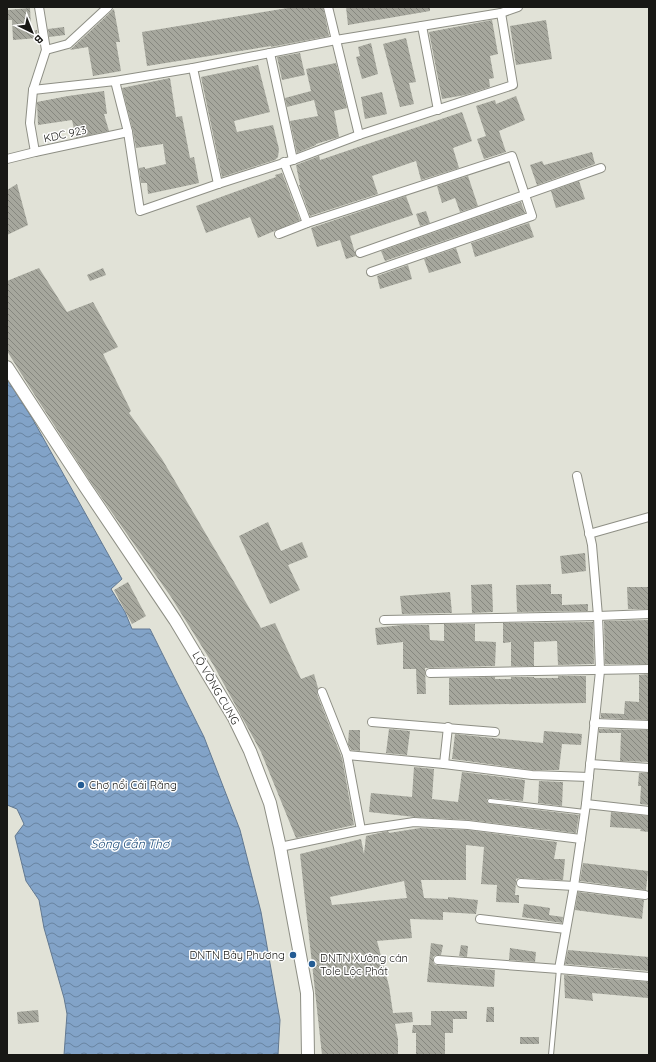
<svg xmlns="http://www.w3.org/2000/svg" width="656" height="1062" font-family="Quicksand,sans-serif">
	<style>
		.water { fill: url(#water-waves); stroke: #627992 }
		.building { fill: url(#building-back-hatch); fill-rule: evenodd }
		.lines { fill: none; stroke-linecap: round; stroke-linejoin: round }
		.lane-casing { stroke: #8e8f85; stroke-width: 6 }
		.street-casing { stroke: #8e8f85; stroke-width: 10 }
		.secondary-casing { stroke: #8e8f85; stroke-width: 14 }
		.lane { stroke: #fff; stroke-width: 4 }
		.street { stroke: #fff; stroke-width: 8 }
		.secondary { stroke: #fff; stroke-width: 12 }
		.poi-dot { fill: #245c94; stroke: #fff; stroke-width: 1.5 }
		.labels { text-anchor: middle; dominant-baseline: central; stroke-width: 3; stroke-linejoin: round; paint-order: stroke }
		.street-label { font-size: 11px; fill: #181815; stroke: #fff }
		.poi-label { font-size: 11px; fill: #181815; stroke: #fff; text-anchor: start }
		.water-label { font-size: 12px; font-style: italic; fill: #154675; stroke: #fff }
	</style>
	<defs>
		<pattern id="water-waves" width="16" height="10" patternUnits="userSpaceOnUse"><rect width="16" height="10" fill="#82a3c8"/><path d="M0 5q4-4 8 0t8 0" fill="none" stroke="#6984a1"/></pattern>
		<pattern id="building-back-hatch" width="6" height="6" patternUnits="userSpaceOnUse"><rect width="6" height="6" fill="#a6a79d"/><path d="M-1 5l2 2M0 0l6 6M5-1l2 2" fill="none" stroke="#86877f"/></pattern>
	</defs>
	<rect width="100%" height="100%" fill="#e1e2d7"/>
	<polygon class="water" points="7,379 32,418 122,579 111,589 125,612 132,629 150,629 204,737 240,830 261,912 280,1020 278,1055 64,1055 67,1014 64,998 44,928 39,900 26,881 15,836 24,824 17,809 7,805"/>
	<g class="building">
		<polygon points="294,7 323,7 329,36 271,47 271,46 147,66 142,32"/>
		<polygon points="346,7 430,7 430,11 348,25"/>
		<polygon points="30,8 31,27 33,27 33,31 37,30 38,38 13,40 12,20 7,20 7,10"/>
		<polygon points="114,9 120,42 116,42 121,71 93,76 88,47 70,50"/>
		<polygon points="492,20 498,54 490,56 494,78 489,79 490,87 465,95 442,99 429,32"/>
		<polygon points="546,20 552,59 516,65 510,26"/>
		<polygon points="64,27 65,35 49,37 48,29"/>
		<polygon points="406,38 416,82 409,83 414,104 400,107 383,44"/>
		<polygon points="371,43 378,74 362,79 356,57 360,56 358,47"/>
		<polygon points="300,53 305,75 282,80 277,57"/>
		<polygon points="336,63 347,108 334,111 339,137 316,144 316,145 297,153 290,121 318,116 314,100 287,107 285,98 311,91 306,69"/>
		<polygon points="258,65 270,112 234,121 237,132 273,125 279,149 278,157 275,160 222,177 201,77"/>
		<polygon points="170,78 176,117 182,116 190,158 194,157 199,183 148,194 147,183 141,183 139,168 145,167 145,169 166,164 163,144 136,148 133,131 122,88"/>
		<polygon points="104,91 107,114 104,114 109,131 76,138 72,120 38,125 37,102 68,96"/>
		<polygon points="382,92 387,114 365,119 361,97"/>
		<polygon points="516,96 525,120 499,131 506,152 484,159 477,139 486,136 476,106 495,100 496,104"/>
		<polygon points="462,112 472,141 453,148 459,168 421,180 416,161 372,176 378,194 310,216 299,185 300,185 296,165 319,156 320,160"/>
		<polygon points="592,152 595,164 537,185 530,165 542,161 544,165"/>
		<polygon points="282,173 300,220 258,238 250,217 206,233 196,206 276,177 275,175"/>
		<polygon points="468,176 478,206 460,212 455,198 442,203 437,186"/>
		<polygon points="579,181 585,199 556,208 551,191"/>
		<polygon points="17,184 28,225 7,235 7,190"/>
		<polygon points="406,196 413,215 350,236 356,256 346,259 340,240 317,247 311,228"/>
		<polygon points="521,202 525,213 385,261 381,251"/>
		<polygon points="426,211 430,223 420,226 416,214"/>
		<polygon points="529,223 534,237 475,257 471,243"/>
		<polygon points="456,248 461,263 429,273 424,259"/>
		<polygon points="408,265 412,279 380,289 377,276"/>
		<polygon points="39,268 67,312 93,302 118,347 103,354 131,411 129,413 162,459 261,628 275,623 301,679 314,674 318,688 317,694 342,758 354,825 296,838 261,752 214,666 171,597 92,484 27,383 7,351 7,281"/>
		<polygon points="103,268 106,275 90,281 87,275"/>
		<polygon points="268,522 281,551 302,542 308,557 288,565 300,590 270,604 239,536"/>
		<polygon points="585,553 586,571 562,574 560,556"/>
		<polygon points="128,582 146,616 132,624 114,590"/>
		<polygon points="492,584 493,612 472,613 471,585"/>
		<polygon points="551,584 551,594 562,594 562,605 588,604 588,611 517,612 516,585"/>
		<polygon points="627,587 649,587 649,609 628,609"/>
		<polygon points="450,592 452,613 402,614 400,596"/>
		<polygon points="649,620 649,664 605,664 604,621"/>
		<polygon points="593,622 594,664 558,665 557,641 534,642 534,666 511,666 511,642 503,643 503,623"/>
		<polygon points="444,624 475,624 475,641 496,642 495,666 425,668 426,694 417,694 416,669 403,669 403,642 377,645 375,628 402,625 429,625 430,640 444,641"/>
		<polygon points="649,674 649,720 601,718 601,713 624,714 625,701 639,702 639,675"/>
		<polygon points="558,676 586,676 586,703 449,705 449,678 495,677 495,679 511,679 511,677 534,677 534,678 558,678"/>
		<polygon points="389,729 410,731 407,755 386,753"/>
		<polygon points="599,729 649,730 649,762 620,761 621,733 599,733"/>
		<polygon points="349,730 360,730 360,751 351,750 348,744"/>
		<polygon points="544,731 582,734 581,745 562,744 559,770 532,770 452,759 455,734 543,743"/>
		<polygon points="414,767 434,769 432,799 458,802 462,772 525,780 523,801 490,798 487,799 487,803 490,804 579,815 576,833 469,820 415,817 369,812 371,793 412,797"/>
		<polygon points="639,773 649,773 648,805 640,804 641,786 638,786"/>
		<polygon points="539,781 563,782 562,806 538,803"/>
		<polygon points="611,812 649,816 649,832 640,831 641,829 610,827"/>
		<path d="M420 828 468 830 557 842 554 859H565L563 880 519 878 516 879V882L515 895H519V903L496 902 497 885 481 884 484 847 466 845V880H421L424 898 448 899V897L478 900 476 914 443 912V920L410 919 412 938 377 941 389 986 393 1013 412 1012 413 1022 395 1024 398 1039V1055H322L300 854 361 839 364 854 366 836 388 831 389 833ZM404 881 407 898 332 905 330 897Z"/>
		<polygon points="583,863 648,871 646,890 580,881"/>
		<polygon points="578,892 644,900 642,919 575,910"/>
		<polygon points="524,904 550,908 549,915 563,917 562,923 522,917"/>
		<polygon points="431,943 443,945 441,955 436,955 433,957 433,962 435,965 495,970 494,987 427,982"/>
		<polygon points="461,945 468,946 467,957 459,956"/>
		<polygon points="510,948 536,952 535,962 509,960"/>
		<polygon points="568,950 649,957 649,971 565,964"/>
		<polygon points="564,975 649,982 648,998 592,993 593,1001 565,998"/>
		<polygon points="487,1007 494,1007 494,1022 486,1022"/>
		<polygon points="38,1010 39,1022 18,1024 17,1012"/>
		<polygon points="431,1011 467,1011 467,1019 453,1019 453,1033 445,1033 445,1055 416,1055 416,1033 412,1033 413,1025 431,1025"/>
		<rect x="520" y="1037" width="19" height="7"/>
	</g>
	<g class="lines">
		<g class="lane-casing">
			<g id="lane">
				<polyline points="490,801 585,812"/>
				<polyline points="551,1055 559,969"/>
			</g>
		</g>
		<g class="street-casing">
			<g id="street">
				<polyline points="328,7 359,135"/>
				<polyline points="422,26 438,110"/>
				<polyline points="46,50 68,44 108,7"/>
				<polyline points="270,53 293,160"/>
				<polyline points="193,68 218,184"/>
				<polyline points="115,81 128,132 140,211 218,184 293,160 359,135 513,85 501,13"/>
				<polyline points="33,90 115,81 193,68 336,40 501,13 518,7"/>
				<polyline points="35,152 30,123 33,90 46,50 39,7"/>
				<polyline points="7,159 35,152 128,132"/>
				<polyline points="284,162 307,223"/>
				<polyline points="279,234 307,223 512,156 532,216 371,272"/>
				<polyline points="360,253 601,168"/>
				<polyline points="589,534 649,517"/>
				<polyline points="384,620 598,616 649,614"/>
				<polyline points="430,673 649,669"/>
				<polyline points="322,692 347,755 361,830"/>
				<polyline points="372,722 495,732"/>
				<polyline points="594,723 649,725"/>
				<polyline points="347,755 444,764 532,775 589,777"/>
				<polyline points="444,764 448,727"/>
				<polyline points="590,764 649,768"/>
				<polyline points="586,804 649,811"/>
				<polyline points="280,847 361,830 414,822 468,825 581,839"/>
				<polyline points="521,883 574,886 645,895"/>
				<polyline points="480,919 566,929"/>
				<polyline points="438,960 559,969 649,977"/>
				<polyline points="559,969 574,886 586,804 600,671 598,616 592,545 577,476"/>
			</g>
		</g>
		<g class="secondary-casing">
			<polyline id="secondary" points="7,367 86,488 175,620 234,718 250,751 270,803 280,847 307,993 308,1055"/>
		</g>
		<use href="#lane" class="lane"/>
		<use href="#street" class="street"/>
		<use href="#secondary" class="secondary"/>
	</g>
	<g class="poi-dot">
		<circle cx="81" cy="785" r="4"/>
		<circle cx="293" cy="955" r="4"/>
		<circle cx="312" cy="964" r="4"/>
	</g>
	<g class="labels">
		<g class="street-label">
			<text transform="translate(65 134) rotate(-12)">KDC 923</text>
			<text transform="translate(216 688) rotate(60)">LỘ VÒNG CUNG</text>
		</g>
		<g class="poi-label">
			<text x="89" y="785">Chợ nổi Cái Răng</text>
			<text x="285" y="955" text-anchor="end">DNTN Bảy Phương</text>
			<text x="320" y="958">DNTN Xưởng cán<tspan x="320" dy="13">Tole Lộc Phát</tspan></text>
		</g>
		<g class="water-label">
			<text x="130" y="843">Sông Cần Thơ</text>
		</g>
	</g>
	<rect width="656" height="1062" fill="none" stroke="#181815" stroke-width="16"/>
	<g transform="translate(32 32) rotate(137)" stroke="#ffffff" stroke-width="3" paint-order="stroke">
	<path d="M0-3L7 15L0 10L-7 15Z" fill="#181815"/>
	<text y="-6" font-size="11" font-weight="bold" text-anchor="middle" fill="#181815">B</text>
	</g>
</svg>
